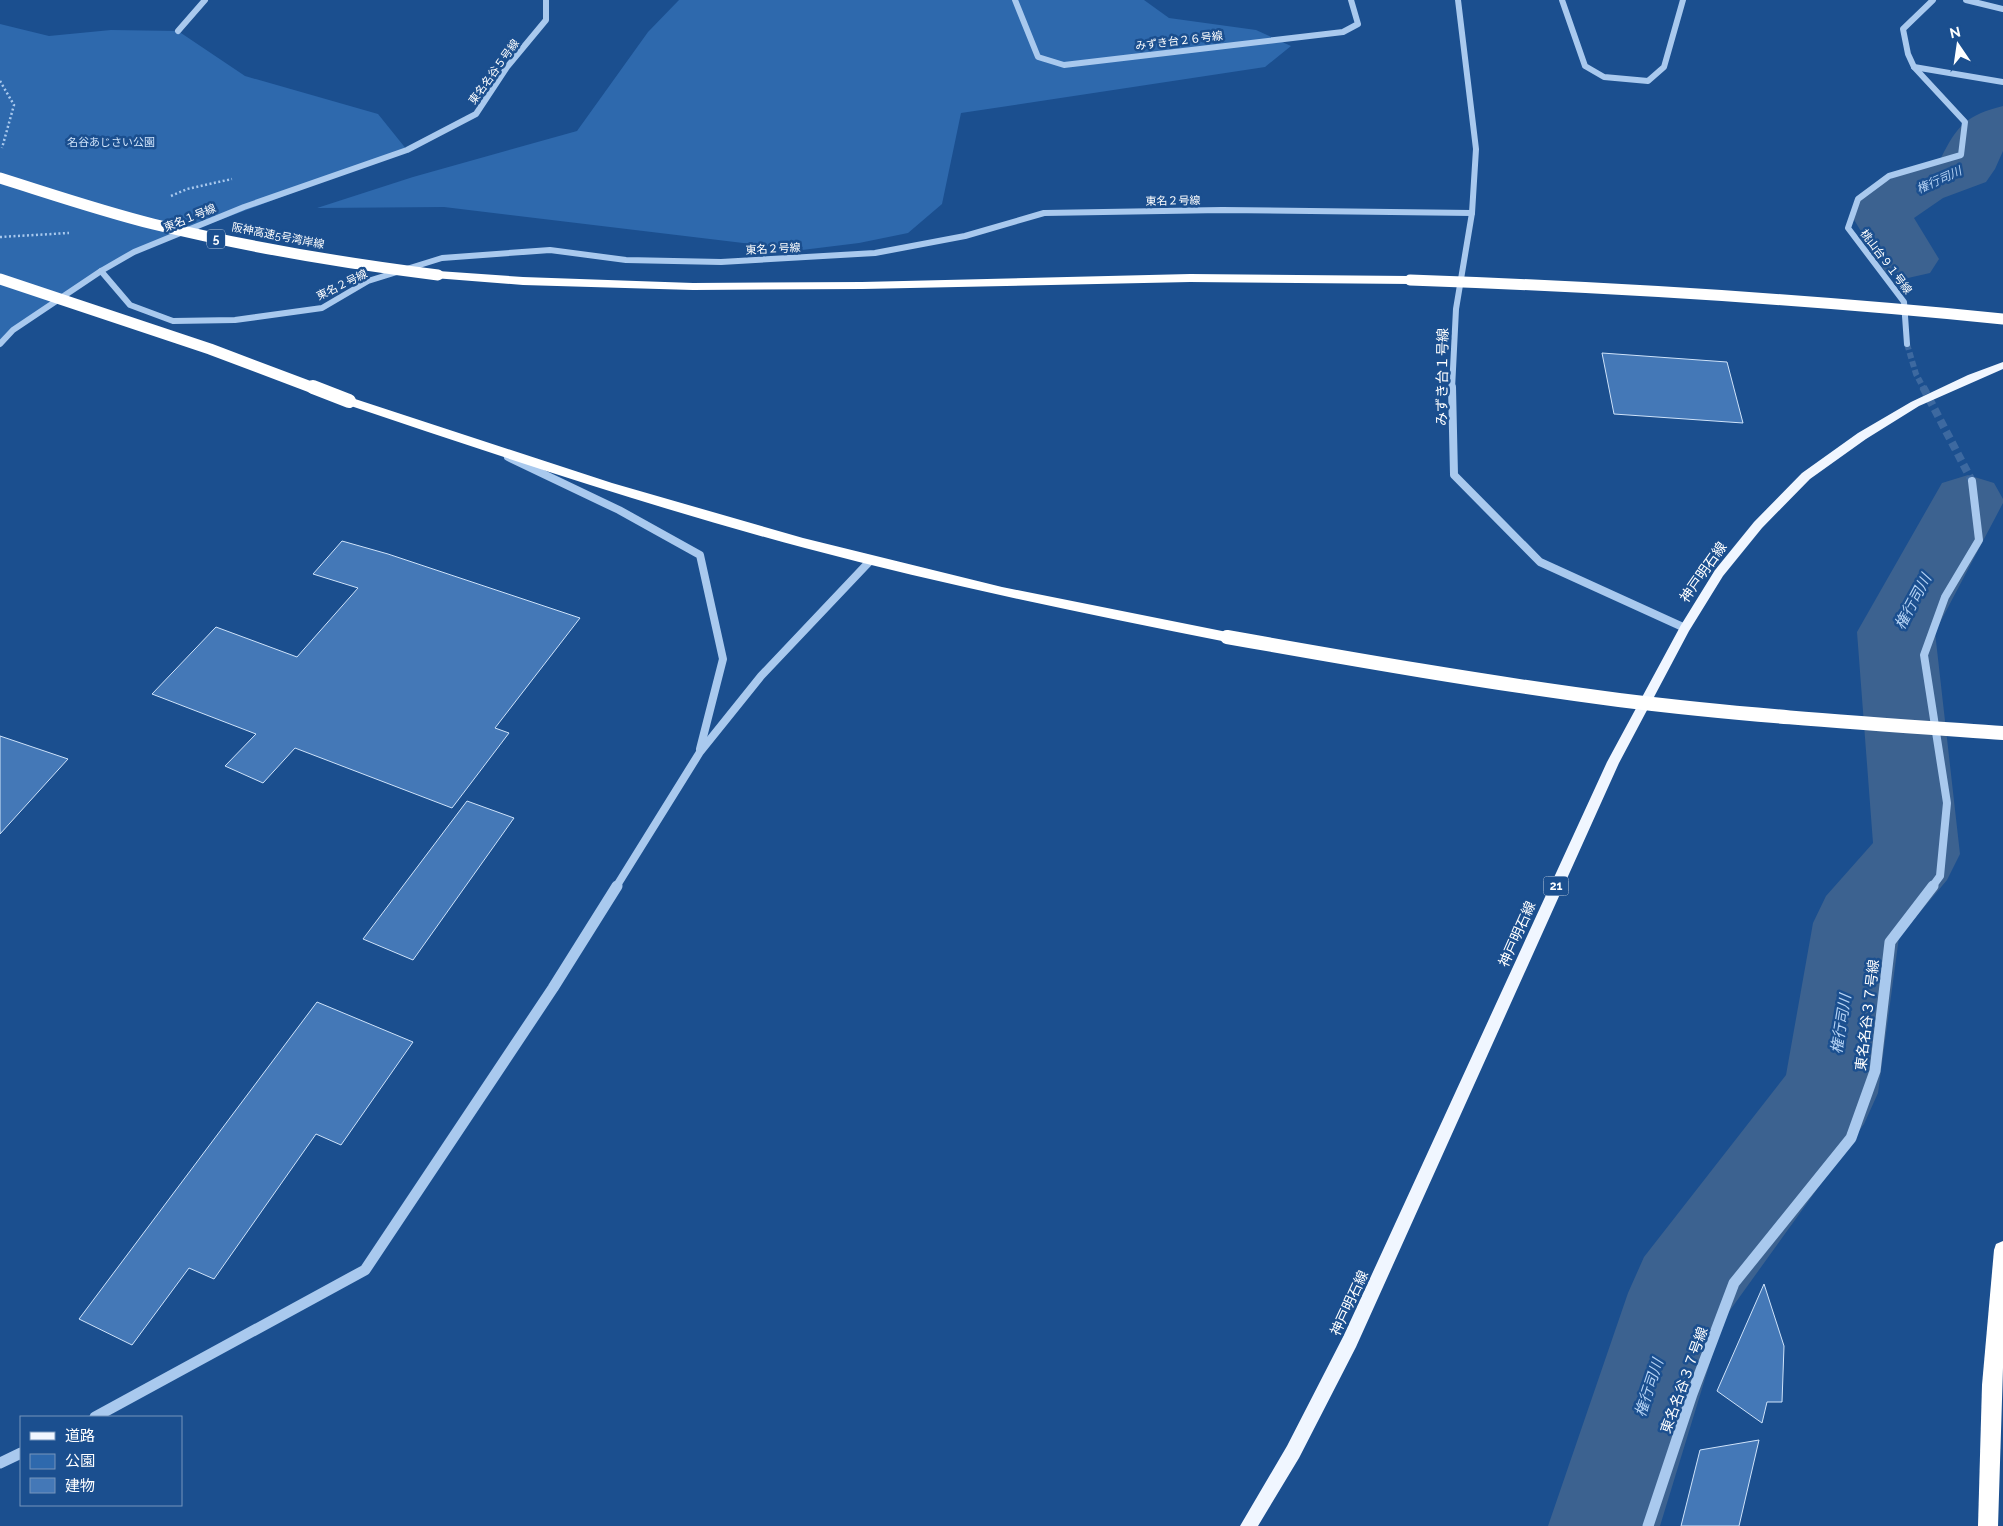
<svg xmlns="http://www.w3.org/2000/svg" width="2003" height="1526" font-family="Raleway,'Noto Sans JP',sans-serif">
	<style>
		.green { fill: #2e69ad }
		.lines { fill: none; stroke-linecap: round; stroke-linejoin: round }
		.river { fill: #3c6290; fill-rule: evenodd }
		.building { fill: #4478b7; stroke: #cfe3fa }
		.minor-tunnel-far1 { stroke: #3d69a0; stroke-width: 6; stroke-dasharray: 6 3; stroke-linecap: butt }
		.minor-tunnel { stroke: #3d69a0; stroke-width: 8; stroke-dasharray: 8 4.5; stroke-linecap: butt }
		.path { stroke: #a9c9ee; stroke-width: 2.5; stroke-dasharray: 2 2.5; stroke-linecap: butt }
		.minor-far2 { stroke: #a9c9ee; stroke-width: 6 }
		.minor-far1 { stroke: #a9c9ee; stroke-width: 8 }
		.minor { stroke: #a9c9ee; stroke-width: 11 }
		.major { fill: #f0f6ff; fill-rule: evenodd }
		.highway { fill: #fff; fill-rule: evenodd }
		.highway-bridge-far1 { stroke: #fff; stroke-width: 11 }
		.highway-bridge { stroke: #fff; stroke-width: 14 }
		.labels { text-anchor: middle; dominant-baseline: central; stroke-width: 5; stroke-linejoin: round; paint-order: stroke }
		.far-street-label { font-size: 11px; fill: #fff; stroke: #1b4f8f }
		.far-park-label { font-size: 11px; fill: #cfe3fa; stroke: #1b4f8f }
		.far-water-label { font-size: 12px; font-style: italic; fill: #b5d3f5; stroke: #1b4f8f }
		.shield { fill: #1b4f8f; stroke: #bbcadd; stroke-width: 1 }
		.shield-label { font-size: 12px; font-weight: bold; fill: #fff }
		.street-label { font-size: 14px; fill: #fff; stroke: #1b4f8f }
		.water-label { font-size: 15px; font-style: italic; fill: #b5d3f5; stroke: #1b4f8f }
	</style>
	<rect width="100%" height="100%" fill="#1b4f8f"/>
	<g class="green">
		<polygon points="679,0 1144,0 1169,18 1256,30 1291,46 1265,67 961,113 942,204 908,233 859,243 802,250 444,207 317,208 413,177 577,131 648,32"/>
		<polygon points="0,24 49,36 111,30 178,31 245,76 378,114 407,150 134,252 13,330 0,344"/>
	</g>
	<g class="lines">
		<g class="river">
			<path d="M2003 106V151L1995 169 1986 182 1943 198 1914 218 1939 259 1930 273 1908 278 1886 273 1850 213C1871 183 1908 170 1941 158 1957 125 1967 115 2003 106Z"/>
			<polygon points="1968,475 1994,483 2003,499 2003,503 1935,632 1960,854 1947,880 1899,937 1878,1093 1864,1124 1723,1320 1660,1526 1548,1526 1628,1293 1644,1257 1786,1075 1813,923 1826,896 1873,843 1857,632 1942,483"/>
		</g>
	</g>
	<g class="building">
		<polygon points="1602,353 1727,362 1743,423 1614,414"/>
		<polygon points="342,541 388,554 580,618 495,728 509,733 452,808 295,748 263,783 225,766 256,734 152,694 216,627 297,657 358,588 313,574"/>
		<polygon points="0,736 68,759 0,834"/>
		<polygon points="467,801 514,818 413,960 363,939"/>
		<polygon points="317,1002 413,1042 341,1145 316,1134 214,1279 189,1268 132,1345 79,1319"/>
		<polygon points="1764,1284 1784,1346 1782,1402 1767,1402 1762,1423 1717,1391"/>
		<polygon points="1759,1440 1739,1526 1681,1526 1700,1450"/>
	</g>
	<g class="lines">
		<polyline class="minor-tunnel-far1" points="1907,344 1916,374 1924,389"/>
		<polyline class="minor-tunnel" points="1923,387 1972,481"/>
		<g class="path">
			<polyline points="0,81 14,105 2,148"/>
			<polyline points="171,196 187,189 232,179"/>
			<polyline points="0,237 69,233"/>
		</g>
		<g class="minor-far2">
			<polyline points="1015,0 1038,57 1064,65 1343,32 1358,24 1351,0"/>
			<polyline points="1562,0 1585,66 1604,77 1648,81 1664,67 1683,0"/>
			<polyline points="1966,0 2003,9"/>
			<polyline points="178,31 205,0"/>
			<polyline points="1914,67 2003,82"/>
			<polyline points="101,271 130,305 173,321 235,320 322,308 368,281 442,258 550,250 626,260 721,262 875,253 965,236 1044,213 1222,210 1472,213"/>
			<polyline points="0,344 13,330 101,271 134,252 244,207 407,150 476,114 507,67 546,20 546,0"/>
			<polyline points="1907,344 1904,302 1848,228 1858,199 1889,176 1961,155 1965,122 1914,67 1908,54 1903,29 1933,0"/>
			<polyline points="1452,389 1456,309 1472,213 1476,149 1458,0"/>
		</g>
		<g class="minor-far1">
			<polyline points="1452,387 1454,475 1540,562 1685,628"/>
			<polyline points="508,457 619,510 700,555 723,659 700,749"/>
			<polyline points="616,887 700,752 761,676 870,561"/>
			<polyline points="1932,887 1940,876 1947,803 1924,655 1945,597 1979,540 1972,481"/>
		</g>
		<g class="minor">
			<polyline points="95,1417 365,1270 553,988 617,886"/>
			<polyline points="0,1463 21,1453"/>
			<polyline points="1648,1526 1692,1394 1734,1283 1851,1138 1875,1071 1890,942 1933,886"/>
		</g>
		<polygon class="major" points="2003,362 2003,369 1919,406 1866,439 1810,479 1762,528 1723,576 1689,631 1619,763 1356,1347 1299,1458 1258,1526 1240,1526 1287,1446 1344,1335 1607,762 1681,625 1715,570 1754,522 1802,473 1858,433 1911,402 1968,375"/>
		<g class="highway">
			<polygon points="438,271 523,277 693,283 862,282 1190,274 1410,276 1416,280 1410,284 1190,282 862,289 693,290 523,285 434,278 432,275 434,272"/>
			<path d="M349 397 612 483 803 538 1002 587 1232 633 1234 637 1232 641 1227 642C1086 614 945 585 805 548 650 507 497 455 345 404L343 401 345 398Z"/>
			<polygon points="2003,1241 2003,1368 1998,1526 1978,1526 1982,1385 1994,1250 1996,1244"/>
		</g>
		<g class="highway-bridge-far1">
			<path d="M0 178C51 194 101 211 153 224 247 247 342 263 438 275"/>
			<polyline points="0,279 210,349 316,389"/>
			<path d="M1410 280C1608 287 1806 299 2003 319"/>
		</g>
		<g class="highway-bridge">
			<polyline points="313,387 349,401"/>
			<path d="M1227 637C1357 660 1488 683 1619 700 1747 716 1875 724 2003 733"/>
		</g>
	</g>
	<g class="labels">
		<g class="far-street-label">
			<text transform="translate(1179 41) rotate(-7)">みずき台２６号線</text>
			<text transform="translate(494 72) rotate(-54)">東名名谷５号線</text>
			<text transform="translate(1173 201) rotate(-1)">東名２号線</text>
			<text transform="translate(190 218) rotate(-22)">東名１号線</text>
			<text transform="translate(278 236) rotate(11)">阪神高速5号湾岸線</text>
			<text transform="translate(773 249) rotate(-3)">東名２号線</text>
			<text transform="translate(1886 262) rotate(53)">桃山台９１号線</text>
			<text transform="translate(342 285) rotate(-26)">東名２号線</text>
		</g>
		<g class="far-park-label">
			<text x="111" y="142">名谷あじさい公園</text>
		</g>
		<g class="far-water-label">
			<text transform="translate(1939 180) rotate(-24)">権行司川</text>
		</g>
		<g class="shield">
			<rect x="207" y="229.5" width="18" height="19" rx="4"/>
			<rect x="1543.5" y="876.5" width="25" height="19" rx="4"/>
		</g>
		<g class="shield-label">
			<text x="216" y="239">5</text>
			<text x="1556" y="886">21</text>
		</g>
		<g class="street-label">
			<text transform="translate(1442 377) rotate(-89)">みずき台１号線</text>
			<text transform="translate(1703 572) rotate(-55)">神戸明石線</text>
			<text transform="translate(1517 934) rotate(-66)">神戸明石線</text>
			<text transform="translate(1867 1015) rotate(-83)">東名名谷３７号線</text>
			<text transform="translate(1349 1303) rotate(-65)">神戸明石線</text>
			<text transform="translate(1684 1380) rotate(-70)">東名名谷３７号線</text>
		</g>
		<g class="water-label">
			<text transform="translate(1913 602) rotate(-62)">権行司川</text>
			<text transform="translate(1841 1024) rotate(-81)">権行司川</text>
			<text transform="translate(1649 1388) rotate(-72)">権行司川</text>
		</g>
	</g>
	<rect x="20" y="1416" width="162" height="90" fill="#1b4f8f" stroke="#7695bc"/>
	<rect x="30" y="1432" width="25" height="8" fill="#f0f6ff" stroke="#7695bc"/>
	<text x="65" y="1441" font-size="15" fill="#ffffff">道路</text>
	<rect x="30" y="1454" width="25" height="15" fill="#2e69ad" stroke="#7695bc"/>
	<text x="65" y="1466" font-size="15" fill="#ffffff">公園</text>
	<rect x="30" y="1478" width="25" height="15" fill="#4478b7" stroke="#7695bc"/>
	<text x="65" y="1491" font-size="15" fill="#ffffff">建物</text>
	<g transform="translate(1958 45) rotate(347)" stroke="#1b4f8f" stroke-width="4" paint-order="stroke">
	<path d="M0-4L9 19L0 12L-9 19Z" fill="#ffffff"/>
	<text y="-8" font-size="14" font-weight="bold" text-anchor="middle" fill="#ffffff">N</text>
	</g>
</svg>
